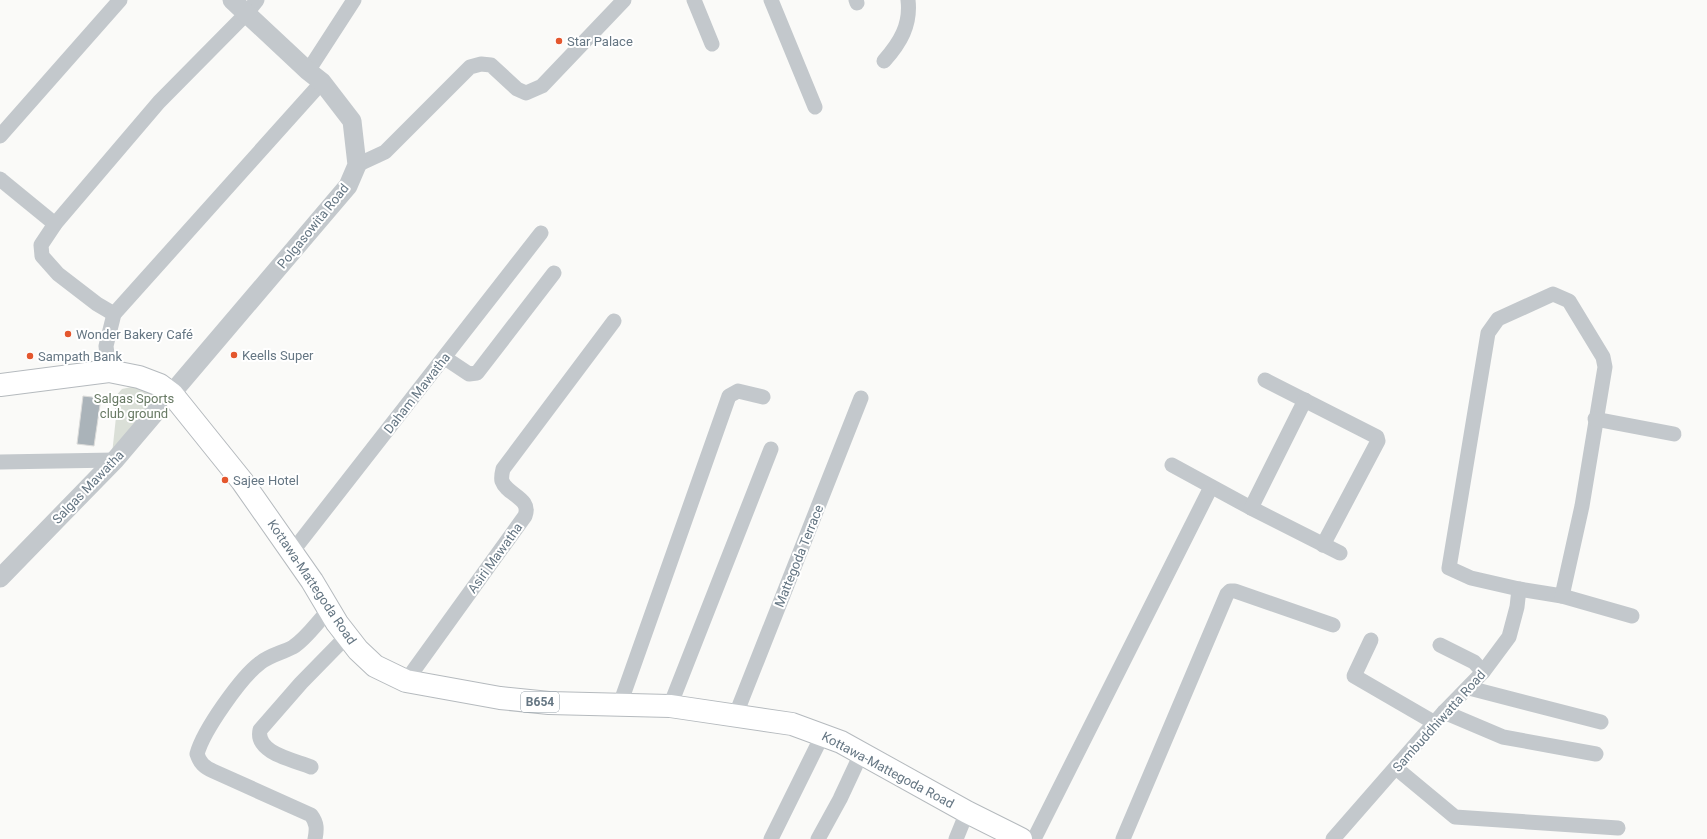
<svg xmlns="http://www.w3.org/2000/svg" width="1707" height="839" font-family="Roboto,sans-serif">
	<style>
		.green { fill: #dadfd7 }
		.building { fill: #aab3b9; stroke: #dcdcda }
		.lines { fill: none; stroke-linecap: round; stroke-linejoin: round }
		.primary-casing { stroke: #b5babe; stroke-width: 24 }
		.minor { stroke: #c3c8cc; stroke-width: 15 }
		.tertiary { stroke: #c3c8cc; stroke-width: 19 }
		.primary { stroke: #fff; stroke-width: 22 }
		.poi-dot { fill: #e4572e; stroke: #fff; stroke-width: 1.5 }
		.labels { text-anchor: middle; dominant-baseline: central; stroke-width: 4; stroke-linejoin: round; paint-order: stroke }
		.shield { fill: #fff; stroke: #939fa8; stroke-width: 1 }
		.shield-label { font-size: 12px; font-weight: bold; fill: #657683 }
		.poi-label { font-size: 13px; fill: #657683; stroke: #fff; text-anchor: start }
		.street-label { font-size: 13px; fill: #657683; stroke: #fff }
		.park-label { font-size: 13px; fill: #687a64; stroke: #fff }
	</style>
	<rect width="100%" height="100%" fill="#fafaf8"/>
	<polygon class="green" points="141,385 168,393 112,454 116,417 114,398 122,389"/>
	<polygon class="building" points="83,396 101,398 94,446 77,444"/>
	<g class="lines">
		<g class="primary-casing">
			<polyline id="primary" points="0,385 109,371 139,377 160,385 172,394 242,481 312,581 337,623 358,650 375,666 406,681 500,698 549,703 670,706 792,724 841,742 967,812 1021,839"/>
		</g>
		<g class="minor">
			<polyline points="694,0 712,44"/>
			<polyline points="771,0 815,107"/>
			<polyline points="856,0 857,3"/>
			<path d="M884 61C900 43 911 25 908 0"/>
			<polyline points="308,71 354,0"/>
			<polyline points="0,136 120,0"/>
			<polyline points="357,165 385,152 470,67 481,64 491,65 517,89 526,93 542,86 624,0"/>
			<polyline points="0,179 55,224"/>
			<polygon points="1553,294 1569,301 1603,357 1605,367 1582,506 1562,596 1519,589 1471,578 1449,568 1488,333 1498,319"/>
			<polyline points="114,314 97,304 58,274 42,256 41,245 55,224 159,102 246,14 257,0"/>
			<polyline points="445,358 469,374 477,373 554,273"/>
			<polyline points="109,371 106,346 114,314 322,82"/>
			<polyline points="1265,380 1377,437 1378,441 1323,545"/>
			<polyline points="1595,419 1674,434"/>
			<polyline points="0,462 115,460"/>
			<polyline points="1172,465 1251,508 1340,553"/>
			<polyline points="1251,508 1305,400"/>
			<polyline points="292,552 541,233"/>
			<polyline points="1562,596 1632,616"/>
			<polyline points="1371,640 1354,676 1435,723"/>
			<polyline points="1440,645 1474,662 1483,672"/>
			<path d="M406 681 525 516C532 498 507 495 502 481 501 477 502 473 503 469L614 321"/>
			<polyline points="1469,688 1601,722"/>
			<polyline points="620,704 729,396 738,391 763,397"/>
			<polyline points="670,706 771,449"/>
			<polyline points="1444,712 1503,737 1596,754"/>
			<polyline points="736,714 861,398"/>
			<path d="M311 767C294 760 255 753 260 730L301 683 347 636"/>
			<polyline points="1396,768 1455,817 1618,828"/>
			<path d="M315 839C317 829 317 823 311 815L213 771C204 767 200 763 197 754 203 731 241 677 260 663 270 655 282 653 293 647 307 638 318 621 330 609"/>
			<polyline points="771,839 823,734"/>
			<polyline points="818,839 840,799 861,754"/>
			<polyline points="956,839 967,812"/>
			<polyline points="1034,839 1211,487"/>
			<polyline points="1123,839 1227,594 1230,591 1235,591 1333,625"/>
			<polyline points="1333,839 1444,712 1483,672 1509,637 1517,607 1519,589"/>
		</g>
		<polyline class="tertiary" points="0,578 115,460 348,186 357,165 352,121 322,82 308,71 232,0"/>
		<use href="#primary" class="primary"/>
	</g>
	<g class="poi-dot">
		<circle cx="559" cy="41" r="4"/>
		<circle cx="68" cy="334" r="4"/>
		<circle cx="234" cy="355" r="4"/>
		<circle cx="30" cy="356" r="4"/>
		<circle cx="225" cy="480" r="4"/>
	</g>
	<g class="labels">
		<rect class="shield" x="521" y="692" width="38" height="20" rx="3"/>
		<g class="shield-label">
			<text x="540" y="702">B654</text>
		</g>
		<g class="poi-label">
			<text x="567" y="41">Star Palace</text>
			<text x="76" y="334">Wonder Bakery Café</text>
			<text x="242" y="355">Keells Super</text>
			<text x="38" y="356">Sampath Bank</text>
			<text x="233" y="480">Sajee Hotel</text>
		</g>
		<g class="street-label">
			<text transform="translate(313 226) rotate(-51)">Polgasowita Road</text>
			<text transform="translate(417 393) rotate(-52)">Daham Mawatha</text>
			<text transform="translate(88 487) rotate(-46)">Salgas Mawatha</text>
			<text transform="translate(799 556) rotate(-68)">Mattegoda Terrace</text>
			<text transform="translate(495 558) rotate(-54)">Asiri Mawatha</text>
			<text transform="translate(312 582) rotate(56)">Kottawa-Mattegoda Road</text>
			<text transform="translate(1439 721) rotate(-48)">Sambuddhiwatta Road</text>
			<text transform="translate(888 770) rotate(28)">Kottawa-Mattegoda Road</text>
		</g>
		<g class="park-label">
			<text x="134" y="398">Salgas Sports<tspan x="134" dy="15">club ground</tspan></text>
		</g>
	</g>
</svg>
